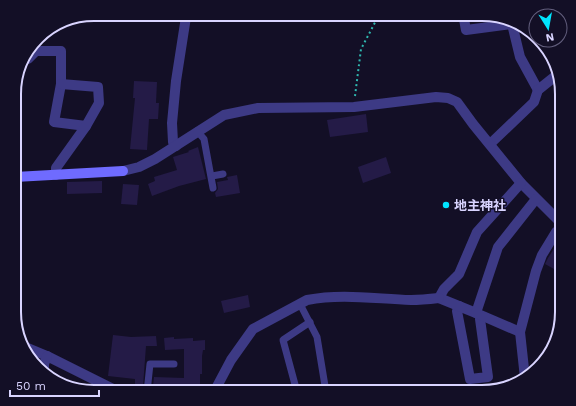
<svg xmlns="http://www.w3.org/2000/svg" width="576" height="406" font-family="'Work Sans','Noto Sans JP',sans-serif">
	<style>
		.lines { fill: none; stroke-linecap: round; stroke-linejoin: round }
		.stream { stroke: #0c2248; stroke-width: 3.5 }
		.building { fill: #241b47 }
		.path { stroke: #2fb8b0; stroke-width: 2; stroke-dasharray: 2 3; stroke-linecap: butt }
		.lane { stroke: #3d3a85; stroke-width: 7 }
		.street { stroke: #3d3a85; stroke-width: 10 }
		.secondary { stroke: #6f6bff; stroke-width: 10 }
		.poi-dot { fill: #00e5ff; stroke: #130f26; stroke-width: 1.5 }
		.labels { text-anchor: middle; dominant-baseline: central; stroke-width: 3; stroke-linejoin: round; paint-order: stroke }
		.poi-label { font-size: 13px; font-weight: bold; fill: #d9d4ff; stroke: #130f26; text-anchor: start }
		.rim { fill: none; stroke: #d9d4ff; stroke-width: 2 }
	</style>
	<rect width="100%" height="100%" fill="#130f26"/>
	<g class="lines">
		<polyline class="stream" points="561,320 557,290 562,278"/>
	</g>
	<g class="building">
		<polygon points="134,81 157,82 156,103 159,103 158,119 149,119 147,150 130,149 135,98 133,98"/>
		<polygon points="366,114 368,132 330,137 327,120"/>
		<polygon points="198,147 206,179 179,186 152,196 148,184 155,181 154,177 177,170 173,157 189,152 188,151"/>
		<polygon points="386,157 391,173 363,183 358,167"/>
		<polygon points="237,175 240,193 216,197 215,193 218,189 217,182 228,180 227,177"/>
		<polygon points="102,181 102,193 67,194 67,182"/>
		<polygon points="123,184 139,185 137,205 121,204"/>
		<polygon points="562,236 562,255 554,269 545,264 548,258"/>
		<polygon points="248,295 250,307 224,313 221,301"/>
		<polygon points="113,335 131,337 156,336 157,346 146,346 143,386 135,386 135,379 108,376"/>
		<polygon points="174,337 174,339 193,338 193,341 205,340 205,350 203,350 202,356 202,374 200,374 200,388 153,386 154,377 184,378 184,349 165,350 164,338"/>
	</g>
	<g class="lines">
		<polyline class="path" points="355,96 361,49 379,15"/>
		<g class="lane">
			<polyline points="197,131 204,139 213,188"/>
			<polyline points="212,176 223,174"/>
			<polyline points="300,304 317,337 326,392"/>
			<polyline points="147,392 150,364 174,364"/>
			<polyline points="297,392 283,340 310,322"/>
		</g>
		<g class="street">
			<polyline points="463,14 466,30 512,24"/>
			<polyline points="512,24 520,57 538,90"/>
			<polyline points="23,59 28,59 36,51 61,51 61,84 54,122 86,126"/>
			<polyline points="490,144 534,102 538,90 558,74"/>
			<polyline points="176,146 173,142 172,123 176,81 186,17"/>
			<polyline points="123,171 139,167 155,159 224,115 258,108 354,107 436,97 448,98 457,102 473,124 521,183 562,224"/>
			<polyline points="56,175 56,168 86,126 99,103 98,87 61,84"/>
			<polyline points="459,306 457,311 470,379 488,377 480,319 481,316"/>
			<polyline points="476,313 439,298 444,289 459,274 477,232 521,183"/>
			<polyline points="520,332 476,313 498,247 536,199"/>
			<polyline points="23,346 47,356 119,392"/>
			<polyline points="44,374 44,364 47,356"/>
			<polyline points="525,378 520,332 536,271 542,255 556,232 562,228"/>
			<path d="M214 392 231 360 253 329 307 300C342 293 376 299 411 300 420 300 430 299 439 298"/>
		</g>
		<polyline class="secondary" points="15,177 123,171"/>
	</g>
	<circle class="poi-dot" cx="446" cy="205" r="4"/>
	<g class="labels">
		<g class="poi-label">
			<text x="454" y="205">地主神社</text>
		</g>
	</g>
	<path d="M0 0H576V406H0ZM94 21H482A73 73 0 0 1 555 94V312A73 73 0 0 1 482 385H94A73 73 0 0 1 21 312V94A73 73 0 0 1 94 21Z" fill="#130f26" fill-rule="evenodd"/>
	<path class="rim" d="M94 21H482A73 73 0 0 1 555 94V312A73 73 0 0 1 482 385H94A73 73 0 0 1 21 312V94A73 73 0 0 1 94 21Z"/>
	<g transform="translate(548 28) rotate(169)"><circle r="19" fill="#130f26" stroke="#625e7d"/>
	<path d="M0-3L7 15L0 10L-7 15Z" fill="#00e5ff"/>
	<text y="-6" font-size="11" font-weight="bold" text-anchor="middle" fill="#d9d4ff">N</text>
	</g>
	<path d="M10 390v6h89v-6" fill="none" stroke="#d9d4ff" stroke-width="2"/>
	<text x="16" y="390" font-size="12" fill="#d9d4ff" stroke="#130f26" stroke-width="3" paint-order="stroke">50 m</text>
</svg>
